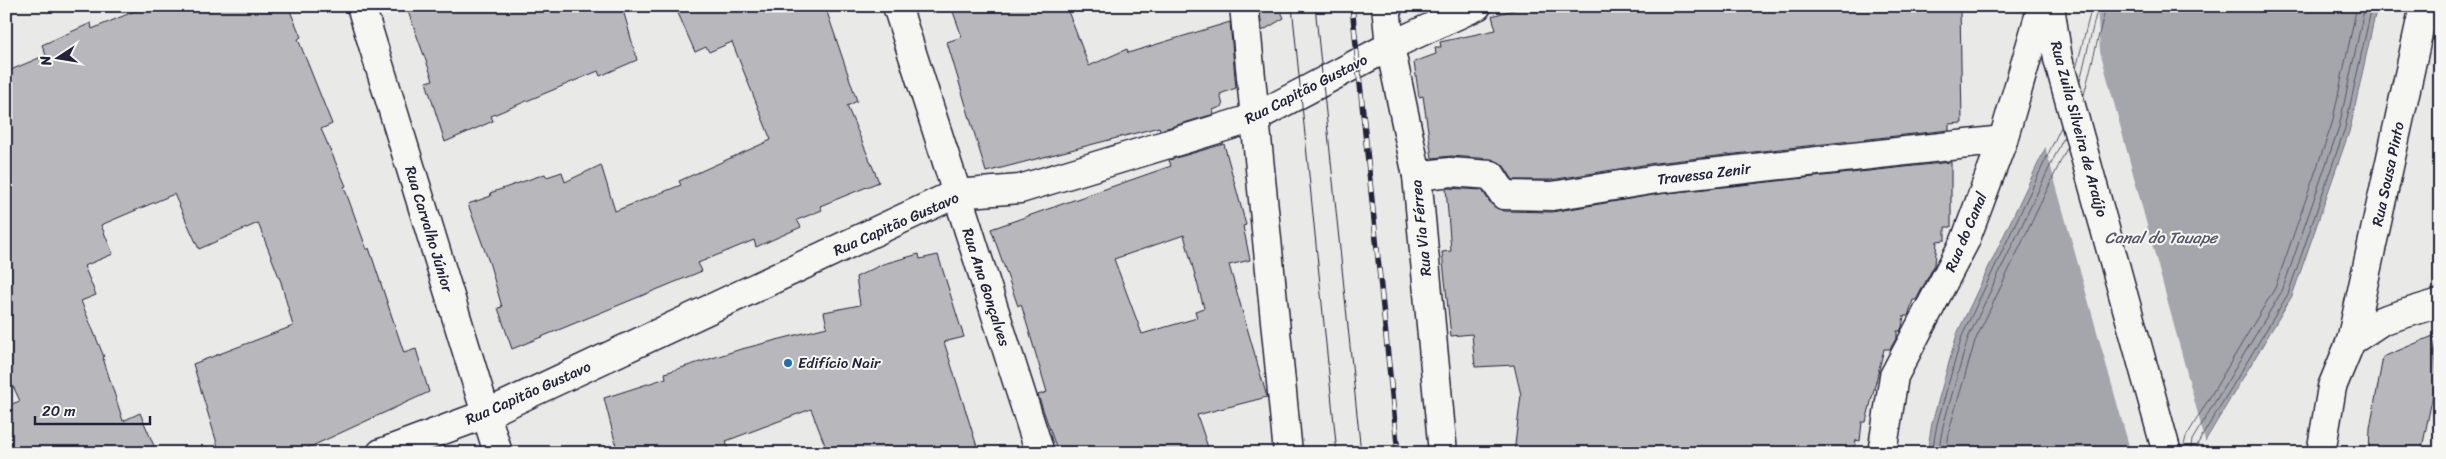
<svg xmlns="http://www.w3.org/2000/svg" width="2446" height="459" font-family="Sriracha,sans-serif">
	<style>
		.water { fill: #a5a5ac; stroke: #71717f }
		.pier { fill: #e9e9e7 }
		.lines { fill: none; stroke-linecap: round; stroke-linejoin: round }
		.shore { stroke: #565668; stroke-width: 1 }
		.building { fill: #b8b8bc; stroke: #22223b; fill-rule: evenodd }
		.minor-casing { stroke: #22223b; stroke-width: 31 }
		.tertiary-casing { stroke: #22223b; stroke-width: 31 }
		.minor { stroke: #f6f6f2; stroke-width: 28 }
		.tertiary { stroke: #f6f6f2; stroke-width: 28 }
		.tram { stroke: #22223b; stroke-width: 1 }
		.rail-casing { stroke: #22223b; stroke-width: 5.5 }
		.rail { stroke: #f6f6f2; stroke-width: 4; stroke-dasharray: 11; stroke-linecap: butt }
		.poi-dot { fill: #1f6fb2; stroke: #f6f6f2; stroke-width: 2 }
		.labels { text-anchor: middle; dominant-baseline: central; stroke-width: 4; stroke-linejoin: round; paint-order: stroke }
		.street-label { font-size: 15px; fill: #22223b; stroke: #f6f6f2 }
		.poi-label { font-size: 15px; fill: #22223b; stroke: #f6f6f2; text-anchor: start }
		.water-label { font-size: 16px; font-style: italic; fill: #565668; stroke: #f6f6f2 }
	</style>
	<rect width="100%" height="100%" fill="#e9e9e7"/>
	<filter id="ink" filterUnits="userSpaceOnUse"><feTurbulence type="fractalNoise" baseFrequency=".02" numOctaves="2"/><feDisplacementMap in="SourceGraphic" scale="10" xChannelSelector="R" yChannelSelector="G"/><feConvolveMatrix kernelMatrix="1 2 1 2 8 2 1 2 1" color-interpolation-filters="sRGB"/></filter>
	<g filter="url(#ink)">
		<polygon class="water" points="2088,6 2377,6 2350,129 2292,296 2202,446 2201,453 1927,453 1932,423 1957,334 2055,128"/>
		<polygon class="pier" points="2085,6 2097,6 2100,51 2206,444 2203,453 2131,453 2045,146 2053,128"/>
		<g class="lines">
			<g class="shore">
				<polyline points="2076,69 2092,6"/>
				<polyline points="2080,81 2098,6"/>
				<polyline points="2084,95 2106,6"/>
				<polyline points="1932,453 1937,424 1962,336 2061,127"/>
				<polyline points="1938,453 1943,426 1968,338 2064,137"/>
				<polyline points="1946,453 1950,427 1975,341 2067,148"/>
				<polyline points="2182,453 2186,437 2275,288 2332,124 2357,6"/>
				<polyline points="2190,453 2192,440 2282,291 2339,127 2365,6"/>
				<polyline points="2196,453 2198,443 2288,294 2345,128 2372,6"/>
			</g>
		</g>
		<g class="building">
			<polygon points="147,6 288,6 301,37 298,39 332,124 321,129 346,186 344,187 367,250 369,248 404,353 416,349 429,392 297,453 220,453 193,364 293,326 281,282 258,223 199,249 174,194 101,225 113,254 84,266 96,295 81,301 104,357 103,358 123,421 140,413 157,453 6,453 6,406 20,401 6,371 6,72 46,55 42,45 91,23 92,29"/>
			<polygon points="406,6 622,6 637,60 600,76 598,71 491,116 493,121 445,142 426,82 433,80"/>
			<polygon points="675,6 825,6 857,101 847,106 879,182 820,206 822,210 797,220 801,227 756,247 754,240 698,263 702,271 512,349 498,308 502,307 490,265 468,204 491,196 490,193 545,174 547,177 562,172 565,182 601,165 615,211 681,185 679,181 771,140 732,42 709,52 706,47 695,52"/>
			<polygon points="951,6 1066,6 1089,66 1127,49 1128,53 1230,22 1236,88 1220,94 1223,106 1213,110 1214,114 1160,130 1159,127 986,172 947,42 962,37"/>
			<polygon points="1526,6 1960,6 1962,123 1949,124 1949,130 1655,163 1551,180 1513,180 1504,166 1492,159 1451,156 1432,158 1423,96 1419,97 1414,62 1436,54 1435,47 1441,47 1440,42 1496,30 1492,16"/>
			<polygon points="1279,7 1284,18 1262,31 1260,12"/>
			<path d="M1224 144 1246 225 1243 226 1250 260 1229 265 1267 397 1197 415 1210 453H1058L1038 395 1047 392 1021 304 1018 306 991 229 1171 166 1169 160ZM1184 235 1204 308 1195 311 1197 318 1142 334 1114 259Z"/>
			<polygon points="1951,162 1951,227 1945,227 1945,240 1937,241 1935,264 1916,300 1913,300 1908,316 1904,316 1902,327 1900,331 1897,331 1897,337 1890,349 1884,349 1866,422 1862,422 1860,441 1856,440 1854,453 1514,453 1521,395 1514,365 1475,367 1472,334 1451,336 1442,252 1451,251 1446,188 1482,190 1491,204 1503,211 1552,212 1659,194"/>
			<polygon points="919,254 920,259 938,255 959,322 964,337 944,342 979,453 828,453 811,409 726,441 729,453 618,453 604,398 666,378 665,373 738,350 827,327 824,312 860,305 856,277 883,264"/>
			<polygon points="2433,336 2437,375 2421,453 2369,453 2370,428 2383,357"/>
		</g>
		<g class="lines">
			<g class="minor-casing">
				<g id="minor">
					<polyline points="361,6 498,453"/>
					<polyline points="897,6 1040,453"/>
					<polyline points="1244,6 1288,453"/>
					<polyline points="1386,6 1390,46 1417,176 1443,453"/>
					<polyline points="2050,6 2058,59 2167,453"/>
					<polyline points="1417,176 1450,172 1491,175 1504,195 1552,196 1657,179 2003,140"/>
					<polyline points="2351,341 2424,6"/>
					<polyline points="381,453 486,414 955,194 1020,189 1254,118 1390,46 1477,6"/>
					<polyline points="1882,453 1894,376 1965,241 2003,140 2042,6"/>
				</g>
			</g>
			<g class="tertiary-casing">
				<polyline id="tertiary" points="2321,453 2332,387 2351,341 2383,320 2440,303"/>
			</g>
			<use href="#minor" class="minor"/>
			<use href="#tertiary" class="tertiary"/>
			<g class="tram">
				<polyline points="1292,6 1337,453"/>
				<polyline points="1315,6 1361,453"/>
			</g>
			<g class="rail-casing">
				<polyline id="rail" points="1352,6 1398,453"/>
			</g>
			<use href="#rail" class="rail"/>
		</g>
	</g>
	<circle class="poi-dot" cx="788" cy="363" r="5"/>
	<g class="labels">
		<g class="street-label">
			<text transform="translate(1306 89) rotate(-27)">Rua Capitão Gustavo</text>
			<text transform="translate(2079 129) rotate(75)">Rua Zuila Silveira de Araújo</text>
			<text transform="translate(1704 174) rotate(-7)">Travessa Zenir</text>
			<text transform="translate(2388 174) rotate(-78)">Rua Sousa Pinto</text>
			<text transform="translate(896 224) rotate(-24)">Rua Capitão Gustavo</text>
			<text transform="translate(1421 228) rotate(-96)">Rua Via Férrea</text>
			<text transform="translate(429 229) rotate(73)">Rua Carvalho Júnior</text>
			<text transform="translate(1966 232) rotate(-67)">Rua do Canal</text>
			<text transform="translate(986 287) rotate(72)">Rua Ana Gonçalves</text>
			<text transform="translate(528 393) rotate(-24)">Rua Capitão Gustavo</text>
		</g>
		<g class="poi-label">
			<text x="798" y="363">Edifício Nair</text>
		</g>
		<g class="water-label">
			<text x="2161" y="237">Canal do Tauape</text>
		</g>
	</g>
	<rect width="2446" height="459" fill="none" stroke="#f6f6f2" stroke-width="25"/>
	<rect x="12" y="12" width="2421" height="434" fill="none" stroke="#22223b" stroke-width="2" filter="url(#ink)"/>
	<g transform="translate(58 58) rotate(258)" stroke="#f6f6f2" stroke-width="4" paint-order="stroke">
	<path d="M0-4L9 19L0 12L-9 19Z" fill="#22223b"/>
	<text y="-8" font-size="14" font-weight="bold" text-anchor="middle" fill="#22223b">N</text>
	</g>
	<path d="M35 416v8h115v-8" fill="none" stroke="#22223b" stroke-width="2.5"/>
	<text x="42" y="416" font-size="15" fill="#22223b" stroke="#f6f6f2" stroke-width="4" paint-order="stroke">20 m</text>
</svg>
